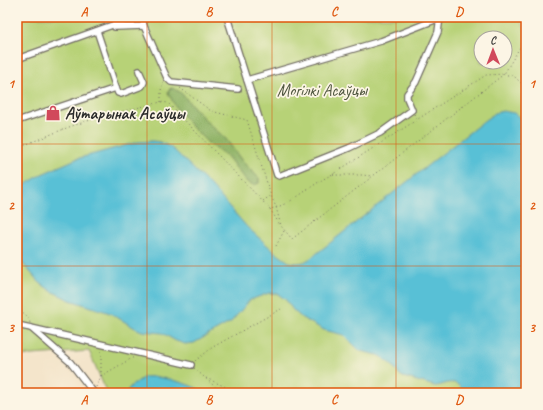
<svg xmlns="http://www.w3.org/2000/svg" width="543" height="410" font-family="Caveat,sans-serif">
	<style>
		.green { fill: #b7d277; stroke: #717e51; fill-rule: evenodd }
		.forest { fill: #91b468; stroke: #5e704a }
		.water { fill: #59c0d6; stroke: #427680 }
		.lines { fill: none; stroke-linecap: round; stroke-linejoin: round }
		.minor-casing { stroke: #716c63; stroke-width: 8 }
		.path { stroke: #716c63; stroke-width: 1; stroke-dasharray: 1 3; stroke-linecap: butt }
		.minor { stroke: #fff; stroke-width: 5.5 }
		.grid { fill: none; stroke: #df570e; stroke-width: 1; stroke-opacity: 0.55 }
		.labels { text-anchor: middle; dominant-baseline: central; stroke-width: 3.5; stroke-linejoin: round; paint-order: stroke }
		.park-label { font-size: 17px; fill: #4e553e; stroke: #fcf5e5 }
		.poi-label { font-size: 17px; font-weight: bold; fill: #2b2b2b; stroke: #fcf5e5; text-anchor: start }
		.neatline { fill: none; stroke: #df570e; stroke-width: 1.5 }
		.grid-label { font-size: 13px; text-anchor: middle; font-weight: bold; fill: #df570e }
	</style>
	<rect width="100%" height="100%" fill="#fcf5e5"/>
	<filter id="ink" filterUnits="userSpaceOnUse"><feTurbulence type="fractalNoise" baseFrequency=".025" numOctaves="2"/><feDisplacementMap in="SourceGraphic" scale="8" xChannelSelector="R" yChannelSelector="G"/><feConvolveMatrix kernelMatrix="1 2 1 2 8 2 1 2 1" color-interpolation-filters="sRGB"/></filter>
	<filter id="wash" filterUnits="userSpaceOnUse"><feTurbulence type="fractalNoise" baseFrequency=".012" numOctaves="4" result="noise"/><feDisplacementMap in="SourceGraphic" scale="16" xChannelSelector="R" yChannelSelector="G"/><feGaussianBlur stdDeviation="0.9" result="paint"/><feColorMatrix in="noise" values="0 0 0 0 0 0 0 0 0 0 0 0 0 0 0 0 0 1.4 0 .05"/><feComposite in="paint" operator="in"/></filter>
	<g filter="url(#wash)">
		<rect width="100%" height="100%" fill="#f4e5cb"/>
		<path class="green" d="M17 17H520L526 32V393H107L89 351 17 356ZM481 38H505V62H481Z"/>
		<polygon class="forest" points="172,88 180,92 207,122 226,139 242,161 259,178 259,183 254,185 247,182 242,176 228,157 207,142 192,127 177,109 168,93 169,89"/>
		<g class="water">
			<path d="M503 111 514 113 526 123V393H467C463 391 461 387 457 384 450 380 442 386 435 386L403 377 400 375 394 367 382 357 378 355 360 351 344 335 324 330 302 318 293 310 286 300 278 294 269 293 250 300 231 322 194 343 185 344 176 341 162 333 142 331 135 328 110 313 70 300 51 291 39 282 17 257V190L42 174 76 159 138 142 153 141 160 142 172 148 211 186 247 227 276 253 289 262 297 263 304 262 311 258 485 120 495 113Z"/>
			<path d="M144 377C158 375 193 384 205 393H126L130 387Z"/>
		</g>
	</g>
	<g filter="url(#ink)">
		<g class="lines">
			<g class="minor-casing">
				<g id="minor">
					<polyline points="227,17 277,175 279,176 349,148 380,133 412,110 407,98 407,94 416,82 438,32 440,17"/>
					<polyline points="526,17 526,18"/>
					<polyline points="144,26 167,78 171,82 238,89"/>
					<polyline points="115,27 144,26 142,17"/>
					<polyline points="17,59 135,17"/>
					<polyline points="247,80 381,41 440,18"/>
					<polyline points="116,88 118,93 121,94 142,86 144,82 139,71"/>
					<polyline points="17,121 116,88 97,31"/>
					<polyline points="17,325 31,328 70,362 94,393"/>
					<polyline points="31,328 191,365"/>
				</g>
			</g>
			<g class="path">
				<polyline points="180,88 211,111 247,120 271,196 276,207 281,226 292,239 504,74 515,77 526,88"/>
				<polyline points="161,102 161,90 164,82"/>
				<polyline points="414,114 417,120"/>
				<path d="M17 148 69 127 103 116 161 102 168 103 270 209C294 204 311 184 333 174L486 75 504 74 526 37"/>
				<polyline points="333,174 335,175 362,175 372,176"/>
				<polyline points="263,201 270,196"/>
				<polyline points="270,209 280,225"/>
				<polyline points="276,246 284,231"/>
				<polyline points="17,307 29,318 30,323"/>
				<polyline points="195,361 213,347 281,309"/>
				<polyline points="194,368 222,393"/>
				<polyline points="101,376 101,349"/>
				<polyline points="206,378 239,393"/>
				<polyline points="96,387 101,376 134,357"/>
				<polyline points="421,390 424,393"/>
			</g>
			<use href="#minor" class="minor"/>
		</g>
	</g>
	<path class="grid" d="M147 17V393M272 17V393M396 17V393M17 144H526M17 266H526"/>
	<defs>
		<g id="shop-bare" transform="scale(1.2)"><path d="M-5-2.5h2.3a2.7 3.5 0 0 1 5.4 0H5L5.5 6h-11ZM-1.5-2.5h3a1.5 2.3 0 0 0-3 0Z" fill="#d1495b" stroke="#fcf5e5" stroke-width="2.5" paint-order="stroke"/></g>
	</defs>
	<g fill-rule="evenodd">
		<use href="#shop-bare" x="53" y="113"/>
	</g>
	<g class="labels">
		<g class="park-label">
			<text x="322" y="90">Могілкі Асаўцы</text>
		</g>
		<g class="poi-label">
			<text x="65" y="113">Аўтарынак Асаўцы</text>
		</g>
	</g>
	<rect width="543" height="410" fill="none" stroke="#fcf5e5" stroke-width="44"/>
	<g transform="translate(493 50) rotate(359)"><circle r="19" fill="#fcf5e5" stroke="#a8a49b"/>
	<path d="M0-3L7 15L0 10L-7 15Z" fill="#d1495b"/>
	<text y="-6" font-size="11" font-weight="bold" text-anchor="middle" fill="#2b2b2b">С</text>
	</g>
	<rect x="22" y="22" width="499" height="366" class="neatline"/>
	<g class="grid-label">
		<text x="84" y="16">A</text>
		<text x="209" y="16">B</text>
		<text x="334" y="16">C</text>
		<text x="459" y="16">D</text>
		<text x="11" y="88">1</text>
		<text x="532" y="88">1</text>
		<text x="11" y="210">2</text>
		<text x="532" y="210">2</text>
		<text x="11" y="332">3</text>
		<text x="532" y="332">3</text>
		<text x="84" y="404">A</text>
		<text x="209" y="404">B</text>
		<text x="334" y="404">C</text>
		<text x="459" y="404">D</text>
	</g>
</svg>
